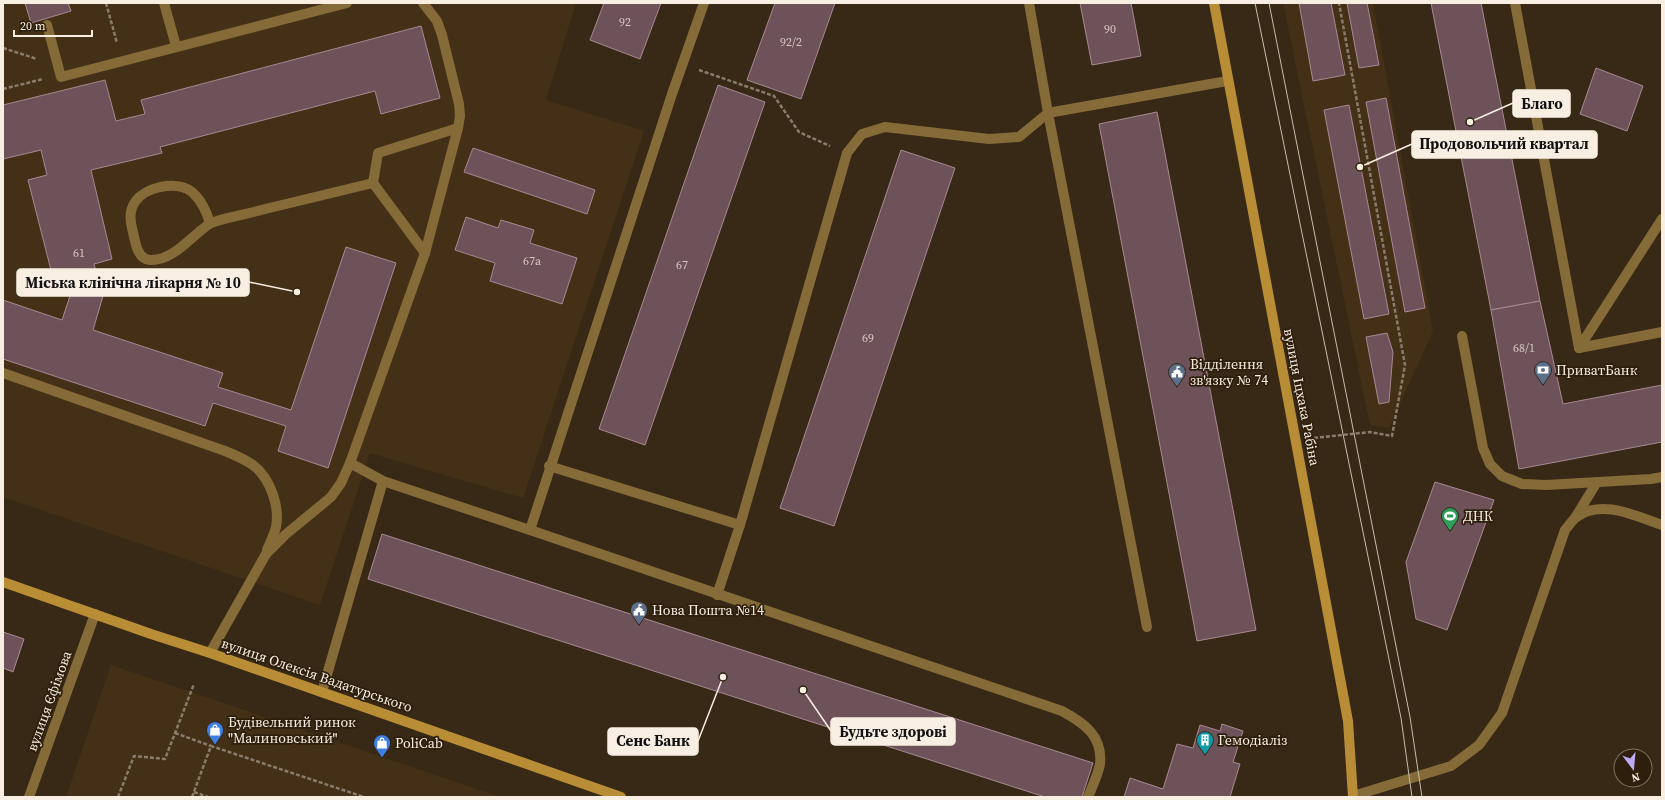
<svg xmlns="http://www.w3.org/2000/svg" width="1665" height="800" font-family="'Source Serif 4',serif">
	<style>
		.built { fill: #443016 }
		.building { fill: #6e525a; stroke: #a78992 }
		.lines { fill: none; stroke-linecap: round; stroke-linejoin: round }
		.path { stroke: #897c6c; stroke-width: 2.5; stroke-dasharray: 4 2; stroke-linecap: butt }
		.lane { stroke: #856b38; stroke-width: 10 }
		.street { stroke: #856b38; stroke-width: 10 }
		.secondary { stroke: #b88d35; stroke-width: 10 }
		.tram { stroke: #c8bdaf; stroke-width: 1 }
		.labels { text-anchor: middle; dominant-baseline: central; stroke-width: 3.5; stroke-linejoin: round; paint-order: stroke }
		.number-label { font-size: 12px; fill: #d6c7c0 }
		.poi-label { font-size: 14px; fill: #f8eee2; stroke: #2e1f0c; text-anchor: start }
		.street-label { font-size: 14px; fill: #f8eee2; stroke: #2e1f0c }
		.leader { fill: none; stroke: #f8eee2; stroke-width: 1.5 }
		.callout-dot { fill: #f8eee2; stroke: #2e1f0c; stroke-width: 1.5 }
		.callout { fill: #f8eee2; stroke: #f8eee2; stroke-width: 1.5 }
		.callout-label { font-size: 15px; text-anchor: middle; font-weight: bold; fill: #111 }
	</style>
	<rect width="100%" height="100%" fill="#382916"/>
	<g class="built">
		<polygon points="3,3 576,3 546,100 644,131 523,498 370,453 320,605 3,497"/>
		<polygon points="1283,3 1373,3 1433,331 1389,428 1370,425"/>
		<polygon points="111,665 191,692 500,797 66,797"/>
	</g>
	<g class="building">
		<polygon points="25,3 68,3 71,11 31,23"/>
		<polygon points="604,3 661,3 640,59 590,40"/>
		<polygon points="775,3 835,3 801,99 747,80"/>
		<polygon points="1080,3 1131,3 1141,56 1092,65"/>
		<polygon points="1299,3 1331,3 1345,75 1313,81"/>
		<polygon points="1347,3 1367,3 1379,65 1359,68"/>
		<polygon points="1431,3 1481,3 1540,301 1491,310"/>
		<polygon points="421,26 440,98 381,114 375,91 160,147 162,153 91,170 112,259 94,264 103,296 93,330 223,373 218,387 291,410 346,247 396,263 328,468 278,451 286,426 213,403 205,426 3,359 3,300 62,320 71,293 65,271 52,274 28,180 47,175 41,150 3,159 3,105 105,80 116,121 145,114 141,100"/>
		<polygon points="1596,68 1643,86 1627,131 1580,114"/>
		<polygon points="718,85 765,102 645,445 599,429"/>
		<polygon points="1386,98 1425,308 1405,312 1366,102"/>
		<polygon points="1349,105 1389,314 1364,319 1324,110"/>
		<polygon points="1157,112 1256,630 1197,641 1099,124"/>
		<polygon points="473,148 595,190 587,214 464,172"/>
		<polygon points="901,150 955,168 834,526 780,508"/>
		<polygon points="466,217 498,228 501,220 534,230 530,243 577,258 562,304 490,281 495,263 455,250"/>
		<polygon points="1540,301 1563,404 1662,385 1662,442 1519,469 1491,310"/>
		<polygon points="1387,333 1393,352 1389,402 1379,404 1366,337"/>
		<polygon points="1435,482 1494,500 1447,630 1416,619 1406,562"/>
		<polygon points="382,534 1093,763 1082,797 1045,797 368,579"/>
		<polygon points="3,632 24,639 13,672 3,668"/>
		<polygon points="1222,724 1243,731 1233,762 1240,764 1230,797 1124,797 1130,778 1163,789 1177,744 1193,748 1200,725 1220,731"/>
	</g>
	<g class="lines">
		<g class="path">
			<polyline points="106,3 117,43"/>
			<polyline points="3,48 37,59"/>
			<polyline points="699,70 774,96 799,132 830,146"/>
			<polyline points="3,89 43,79"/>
			<polyline points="1314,438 1370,432 1392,436 1405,365 1339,3"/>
			<polyline points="175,733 211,746"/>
			<polyline points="194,792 208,797"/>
			<polyline points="118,797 134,756 165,759 194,684"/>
			<polyline points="192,797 211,746 364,797"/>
		</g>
		<g class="lane">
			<polyline points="164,3 176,46"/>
			<polyline points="1029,3 1048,113 1147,627"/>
			<polyline points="1515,3 1579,348"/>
			<polyline points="47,25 61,77 347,3"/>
			<polyline points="373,183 378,153 458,128"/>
			<path d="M210 223C206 211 202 201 192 192 183 185 171 185 160 187 139 192 126 205 132 228 135 239 136 259 150 260 169 261 185 244 199 232 203 229 207 225 211 223 227 217 245 215 261 210 299 201 336 192 373 183L425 253"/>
			<polyline points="1462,336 1483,448 1490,464 1502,476 1522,484 1546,485 1651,479 1662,477"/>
			<polyline points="1579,348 1662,219"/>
			<polyline points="1579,348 1662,332"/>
			<path d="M3 373 225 451C235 455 244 459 253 465 270 478 280 506 276 527 274 535 270 543 267 550"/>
			<path d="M350 463 383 481 530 530 1062 711C1084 723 1103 736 1100 764 1098 775 1092 787 1088 797"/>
			<polyline points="549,466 740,525"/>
			<polyline points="1575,518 1597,482"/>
			<polyline points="530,530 672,94 704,3"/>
			<polyline points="717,595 740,525 847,153 862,134 885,127 989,139 1019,137 1048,113 1227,81"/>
			<polyline points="210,653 266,554 285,535 331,497 341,483 350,463 425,253 458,128 460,116 459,104 442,35 437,21 423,3"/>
			<polyline points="322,692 383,481"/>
		</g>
		<g class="street">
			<path d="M1353 796 1451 766 1479 745 1502 713 1565 530C1568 527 1571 522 1575 518 1600 498 1636 516 1662 525"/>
			<polyline points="29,797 95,614"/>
		</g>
		<g class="secondary">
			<polyline points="1214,3 1348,721 1353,797"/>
			<polyline points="3,582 151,634 210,653 621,797"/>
		</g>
		<g class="tram">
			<polyline points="1255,3 1401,718 1412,797"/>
			<polyline points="1269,3 1410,717 1422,797"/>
		</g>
	</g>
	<defs>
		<g id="bank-pin" transform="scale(0.9)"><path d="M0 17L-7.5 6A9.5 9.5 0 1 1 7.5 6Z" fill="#5c6f8a" stroke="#2e1f0c"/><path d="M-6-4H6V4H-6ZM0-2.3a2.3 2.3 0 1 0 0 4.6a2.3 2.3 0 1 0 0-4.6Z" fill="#fff"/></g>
		<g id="civic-pin" transform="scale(0.9)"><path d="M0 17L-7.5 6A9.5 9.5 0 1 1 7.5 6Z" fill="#5c6f8a" stroke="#2e1f0c"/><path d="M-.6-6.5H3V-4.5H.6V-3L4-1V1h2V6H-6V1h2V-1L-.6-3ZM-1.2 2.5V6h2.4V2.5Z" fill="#fff"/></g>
		<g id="stadium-pin" transform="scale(0.9)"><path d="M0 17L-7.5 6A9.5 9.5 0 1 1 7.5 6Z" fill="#2e9e5b" stroke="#2e1f0c"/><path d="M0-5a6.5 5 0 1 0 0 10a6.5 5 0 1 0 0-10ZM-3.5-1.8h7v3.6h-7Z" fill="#fff"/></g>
		<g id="shop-pin" transform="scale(0.9)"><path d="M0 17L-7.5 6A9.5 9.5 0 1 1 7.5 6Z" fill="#3f7fe0" stroke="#2e1f0c"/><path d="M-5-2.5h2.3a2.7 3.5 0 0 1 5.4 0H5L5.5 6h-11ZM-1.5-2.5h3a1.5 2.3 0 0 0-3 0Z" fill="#fff"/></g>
		<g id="building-pin" transform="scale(0.9)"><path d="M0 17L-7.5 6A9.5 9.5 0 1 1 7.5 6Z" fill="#0f9aa8" stroke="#2e1f0c"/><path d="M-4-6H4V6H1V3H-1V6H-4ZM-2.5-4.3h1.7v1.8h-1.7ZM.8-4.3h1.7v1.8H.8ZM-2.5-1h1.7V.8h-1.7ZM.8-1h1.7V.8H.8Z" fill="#fff"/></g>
	</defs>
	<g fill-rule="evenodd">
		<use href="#bank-pin" x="1543" y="370"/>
		<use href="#civic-pin" x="1177" y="372"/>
		<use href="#stadium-pin" x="1450" y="516"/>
		<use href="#civic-pin" x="639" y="610"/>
		<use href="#shop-pin" x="215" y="730"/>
		<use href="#building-pin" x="1205" y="740"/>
		<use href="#shop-pin" x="382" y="743"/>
	</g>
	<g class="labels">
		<g class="number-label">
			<text x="625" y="22">92</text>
			<text x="1110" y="29">90</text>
			<text x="791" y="42">92/2</text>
			<text x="79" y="253">61</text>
			<text x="532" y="261">67а</text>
			<text x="682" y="265">67</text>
			<text x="868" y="338">69</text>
			<text x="1524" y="348">68/1</text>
		</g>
		<g class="poi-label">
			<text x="1190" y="364">Відділення<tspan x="1190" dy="16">зв'язку № 74</tspan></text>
			<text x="1556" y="370">ПриватБанк</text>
			<text x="1463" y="516">ДНК</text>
			<text x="652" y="610">Нова Пошта №14</text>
			<text x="228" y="722">Будівельний ринок<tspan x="228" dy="16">"Малиновський"</tspan></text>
			<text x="1218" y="740">Гемодіаліз</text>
			<text x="395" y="743">PoliCab</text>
		</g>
		<g class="street-label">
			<text transform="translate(1302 397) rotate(79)">вулиця Іцхака Рабіна</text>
			<text transform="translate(317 675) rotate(19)">вулиця Олексія Вадатурського</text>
			<text transform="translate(49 701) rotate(-70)">вулиця Єфімова</text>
		</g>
	</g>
	<path class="leader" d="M1470 122L1513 103M1360 167L1412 144M297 292L249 282M803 690L831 731M723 677L698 741"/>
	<g class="callout-dot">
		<circle cx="1470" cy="122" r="4"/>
		<circle cx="1360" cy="167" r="4"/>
		<circle cx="297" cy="292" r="4"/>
		<circle cx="803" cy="690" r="4"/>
		<circle cx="723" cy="677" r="4"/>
	</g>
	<g class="callout">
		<rect x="1513" y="90" width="57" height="27" rx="4"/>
		<rect x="1412" y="131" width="185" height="27" rx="4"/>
		<rect x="17" y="269" width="232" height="27" rx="4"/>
		<rect x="831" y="718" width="124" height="27" rx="4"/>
		<rect x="608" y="728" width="90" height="27" rx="4"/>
	</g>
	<g class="callout-label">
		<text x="1542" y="109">Благо</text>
		<text x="1504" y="149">Продовольчий квартал</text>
		<text x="133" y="288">Міська клінічна лікарня № 10</text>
		<text x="893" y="737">Будьте здорові</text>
		<text x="653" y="746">Сенс Банк</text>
	</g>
	<rect width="1665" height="800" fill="none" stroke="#f8eee2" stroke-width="8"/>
	<g transform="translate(1633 768) rotate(164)"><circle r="19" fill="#2e1f0c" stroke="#7f7262"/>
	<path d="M0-3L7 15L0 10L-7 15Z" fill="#bea9f5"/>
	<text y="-6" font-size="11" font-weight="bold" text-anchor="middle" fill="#f8eee2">N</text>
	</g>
	<path d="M14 30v6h78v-6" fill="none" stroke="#f8eee2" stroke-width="2"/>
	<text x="20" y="30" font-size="12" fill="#f8eee2" stroke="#2e1f0c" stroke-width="3" paint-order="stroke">20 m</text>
</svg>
